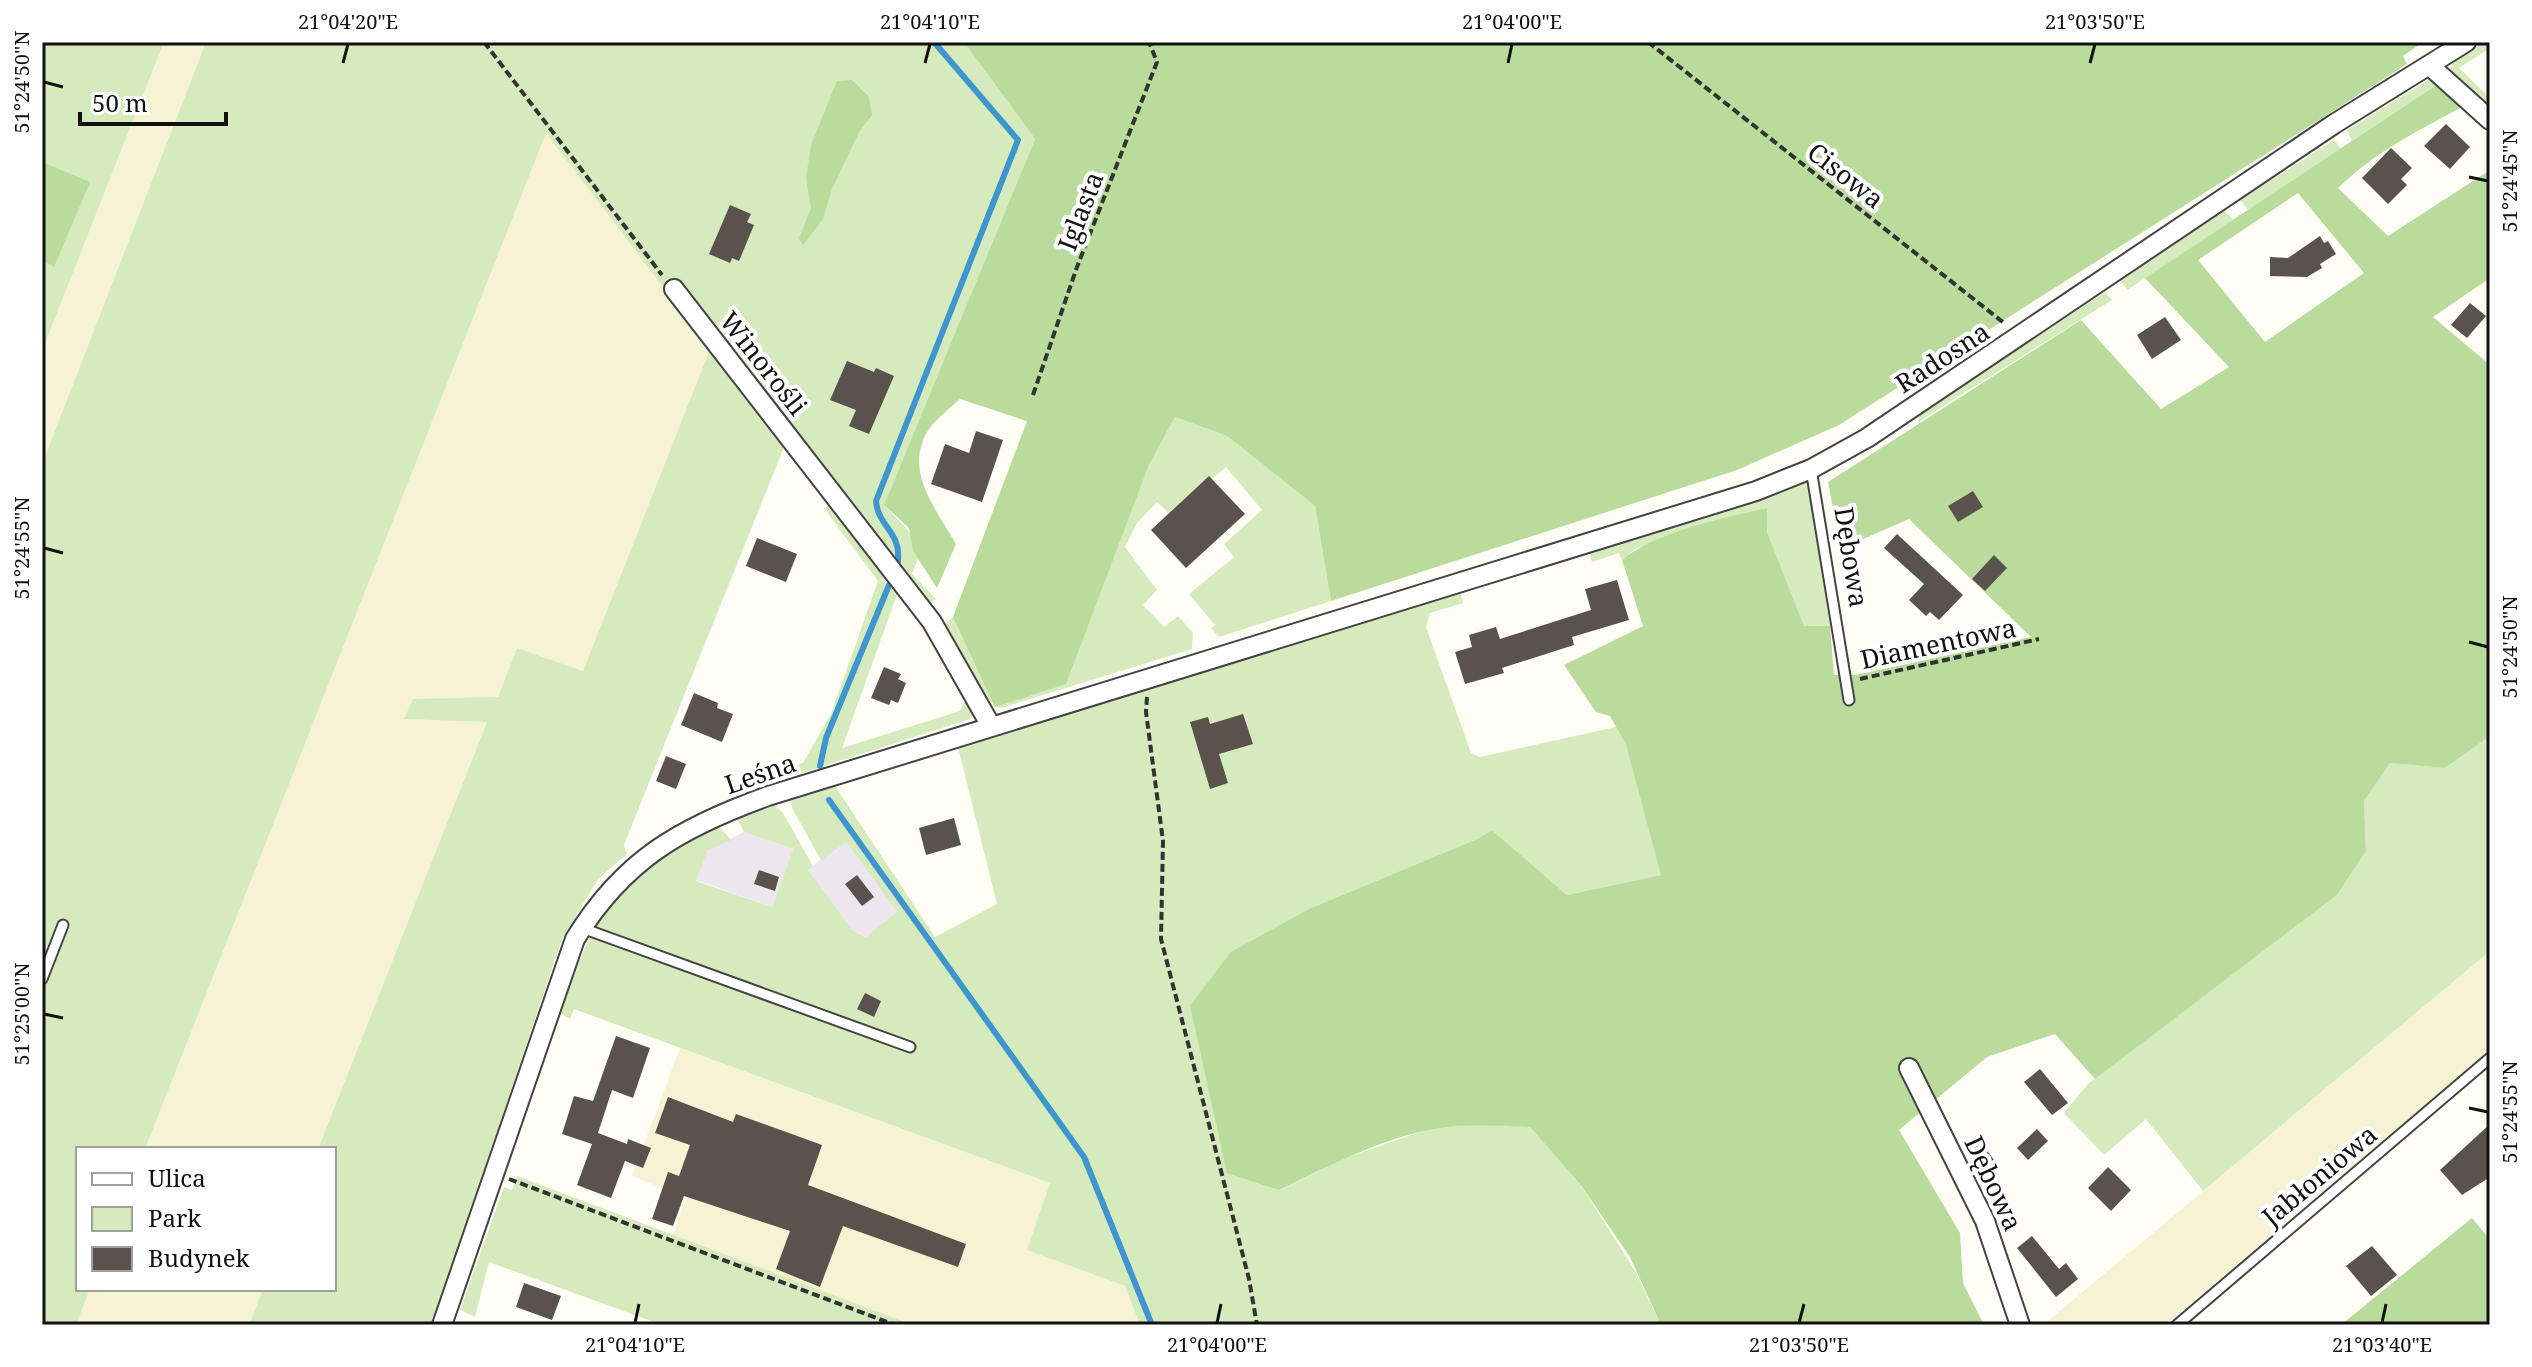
<svg xmlns="http://www.w3.org/2000/svg" width="2532" height="1367" font-family="'Noto Serif',serif">
	<style>
		.industrial { fill: #eee6ef }
		.farmland { fill: #f6f3d4 }
		.green { fill: #d5ebbd }
		.forest { fill: #b9dc9c; fill-rule: evenodd }
		.lines { fill: none; stroke-linecap: round; stroke-linejoin: round }
		.stream { stroke: #3f96cf; stroke-width: 6 }
		.building { fill: #5a524d }
		.service-casing { stroke: #444; stroke-width: 13 }
		.minor-casing { stroke: #444; stroke-width: 22 }
		.path { stroke: #333; stroke-width: 4; stroke-dasharray: 8 4; stroke-linecap: butt }
		.service { stroke: #fff; stroke-width: 9 }
		.minor { stroke: #fff; stroke-width: 18 }
		.ticks { fill: none; stroke: #111; stroke-width: 3 }
		.labels { text-anchor: middle; dominant-baseline: central; stroke-width: 8; stroke-linejoin: round; paint-order: stroke }
		.street-label { font-size: 26px; fill: #111; stroke: #fff }
		.neatline { fill: none; stroke: #111; stroke-width: 3 }
		.ticks-label { font-size: 20px; text-anchor: middle; fill: #111 }
	</style>
	<rect width="100%" height="100%" fill="#fffdf5"/>
	<g class="industrial">
		<polygon points="744,832 793,849 772,907 696,880 708,850"/>
		<polygon points="845,841 898,913 866,937 853,931 807,870"/>
	</g>
	<g class="farmland">
		<polygon points="164,42 206,42 42,464 42,351"/>
		<polygon points="546,132 710,349 583,671 517,648 498,697 405,719 487,722 318,1149 145,1149"/>
		<polygon points="2490,951 2490,1051 2165,1325 2043,1325"/>
		<polygon points="680,1048 1050,1183 1028,1250 1125,1286 1140,1325 913,1325 672,1236 687,1197 632,1176"/>
		<polygon points="90,1289 263,1289 249,1325 76,1325"/>
	</g>
	<g class="green">
		<polygon points="42,42 164,42 42,351"/>
		<polygon points="206,42 964,42 1035,139 884,505 923,546 912,574 936,599 927,605 899,589 842,748 960,711 967,697 974,714 970,719 771,783 771,770 776,771 803,763 831,714 878,581 829,515 826,509 829,500 784,447 624,845 627,854 598,879 562,939 432,1325 249,1325 263,1289 334,1289 334,1149 318,1149 487,722 404,719 413,699 498,697 517,648 583,671 710,349 546,133 145,1149 78,1149 78,1289 90,1289 76,1325 42,1325 42,464"/>
		<path d="M2482 42H2490V48L2459 68 2490 98V109L2451 75C2448 58 2470 50 2482 42Z"/>
		<polygon points="2430,79 2438,84 2352,141 2347,130"/>
		<polygon points="2334,140 2341,149 2248,210 2240,200"/>
		<polygon points="2225,211 2233,220 2127,290 2120,279"/>
		<polygon points="2105,292 2112,300 1918,422 1919,414"/>
		<polygon points="1175,417 1227,436 1315,506 1331,601 1219,637 1211,628 1215,625 1189,594 1234,557 1224,544 1262,510 1226,467 1212,479 1209,476 1169,513 1157,502 1137,523 1125,547 1157,590 1143,605 1164,627 1178,616 1193,633 1192,649 1001,708 995,707 953,650 945,625 953,617 968,647 1148,467"/>
		<polygon points="1807,477 1830,626 1804,627 1767,532 1766,508 1635,549 1622,560 1619,553 1592,562 1589,551"/>
		<path d="M1460 589 1463 603 1430 613 1426 627 1471 753 1480 757 1616 727 1626 745 1662 875 1567 895 1492 830 1477 839 1311 908 1280 1190 1345 1158 1449 1122 1530 1127 1580 1184 1635 1271 1661 1325H1140L1125 1286 1027 1250 1050 1183 574 1009 570 1019 561 1014C582 944 608 887 673 847 688 839 704 832 718 825L731 840 708 850 696 881 772 907 793 849 744 832 737 819 775 805 783 813 813 866 808 870 853 931 866 937 897 912 846 842 821 860 792 808 791 800 835 786 935 937 997 904 958 747Z"/>
		<polygon points="2490,736 2490,951 2203,1191 2146,1119 2104,1155 2064,1113 2088,1084 2337,895 2366,851 2364,801 2390,763 2445,768"/>
		<polygon points="517,1176 913,1325 662,1325 489,1262 475,1317 460,1310 504,1187 512,1190"/>
	</g>
	<g class="forest">
		<path d="M964 42H2423L2403 56 2407 64 1839 425 1737 470 1331 601 1315 506 1227 436 1175 417 1148 467 1066 684 995 707 953 617 1027 421 960 399C951 407 940 416 932 425 900 467 935 507 956 544L937 588 913 551 909 528 884 505 1035 139Z"/>
		<polygon points="852,80 869,97 872,115 859,132 832,189 823,219 803,245 799,238 811,208 806,178 811,145 837,81"/>
		<path d="M2438 84 2464 106C2419 130 2375 152 2338 188L2388 236 2490 170V278L2433 317 2490 365V736L2445 768 2390 763 2364 801 2366 851 2337 895 2095 1079 2055 1034 1987 1057 1899 1130 1960 1233 1963 1283 1984 1325H1661L1630 1257 1580 1184 1530 1127C1506 1126 1480 1124 1455 1126 1393 1132 1335 1163 1279 1190L1227 1173 1190 1006 1231 952 1311 908 1477 839 1492 830 1567 895 1661 875 1626 745 1610 716 1596 712 1564 665 1643 626 1622 560C1653 533 1726 517 1767 508V532L1804 626H1830L1834 675H1855L2031 637 1909 519 1861 540 1843 561 1828 482 2081 320 2161 409 2229 367 2145 278ZM2298 193 2364 273 2265 342 2198 260Z"/>
		<polygon points="42,162 90,182 54,267 42,261"/>
		<polygon points="2472,1218 2490,1240 2490,1322 2486,1325 2341,1325"/>
	</g>
	<g class="lines">
		<g class="stream">
			<path d="M898 561C901 531 878 527 876 501L1018 140 934 42"/>
			<polyline points="820,766 826,738 889,585"/>
			<polyline points="829,800 1084,1157 1152,1325"/>
		</g>
	</g>
	<g class="building">
		<polygon points="2446,124 2470,147 2450,169 2424,146"/>
		<polygon points="2391,148 2412,168 2401,179 2407,185 2388,204 2362,178"/>
		<polygon points="730,205 751,214 747,222 754,225 739,261 732,258 730,263 709,254"/>
		<polygon points="2320,236 2324,243 2328,241 2336,254 2320,264 2322,268 2307,277 2270,276 2270,257 2288,258"/>
		<polygon points="2470,303 2486,316 2467,338 2451,325"/>
		<polygon points="2165,317 2181,340 2152,359 2137,335"/>
		<polygon points="847,361 874,372 876,368 894,376 869,434 849,426 856,410 830,400"/>
		<polygon points="976,431 1003,440 982,502 931,484 945,444 969,453"/>
		<polygon points="1209,476 1245,514 1186,568 1151,530"/>
		<polygon points="1973,491 1983,507 1958,522 1948,506"/>
		<polygon points="1897,534 1963,595 1939,620 1930,612 1926,616 1909,600 1924,584 1884,548"/>
		<polygon points="757,538 797,554 786,582 746,566"/>
		<polygon points="1994,555 2007,568 1985,591 1972,579"/>
		<polygon points="1617,580 1629,620 1572,637 1574,645 1502,668 1504,673 1465,684 1455,652 1472,647 1469,635 1496,627 1500,639 1591,610 1585,589"/>
		<polygon points="884,667 901,674 898,679 906,683 898,703 891,700 889,705 871,698"/>
		<polygon points="694,693 718,703 717,708 733,714 722,742 681,725"/>
		<polygon points="1243,714 1253,744 1219,754 1228,783 1210,789 1190,722 1208,717 1210,724"/>
		<polygon points="666,756 686,764 676,789 656,781"/>
		<polygon points="954,818 961,845 926,855 919,828"/>
		<polygon points="759,870 779,877 775,891 754,884"/>
		<polygon points="857,875 874,897 862,906 845,884"/>
		<polygon points="865,993 881,1001 874,1017 857,1009"/>
		<polygon points="616,1036 650,1048 633,1098 612,1090 598,1133 627,1144 628,1139 651,1148 643,1168 625,1161 611,1198 577,1185 592,1144 562,1134 574,1096 593,1101"/>
		<polygon points="2040,1069 2068,1103 2052,1115 2024,1082"/>
		<polygon points="668,1097 733,1122 736,1114 822,1145 808,1185 966,1244 958,1267 843,1226 820,1287 776,1269 790,1231 684,1196 673,1226 652,1219 668,1172 679,1176 690,1145 655,1133"/>
		<polygon points="2490,1124 2490,1177 2462,1195 2440,1170"/>
		<polygon points="2037,1129 2048,1141 2028,1160 2017,1148"/>
		<polygon points="1977,1137 1997,1164 1983,1174 1963,1147"/>
		<polygon points="2108,1167 2131,1190 2111,1211 2088,1188"/>
		<polygon points="2032,1236 2059,1269 2066,1263 2078,1279 2056,1297 2017,1248"/>
		<polygon points="2372,1246 2397,1275 2371,1296 2346,1266"/>
		<polygon points="524,1283 561,1296 552,1320 516,1307"/>
	</g>
	<g class="lines">
		<g class="service-casing">
			<g id="service">
				<polyline points="1811,469 1849,700"/>
				<polyline points="582,928 910,1047"/>
				<polyline points="42,979 63,925"/>
				<polyline points="2177,1325 2490,1058"/>
			</g>
		</g>
		<g class="minor-casing">
			<g id="minor">
				<polyline points="2430,66 2490,120"/>
				<polyline points="674,289 932,622 991,726"/>
				<polyline points="1909,1068 1985,1221 2020,1325"/>
				<path d="M442 1325 575 939C624 859 682 827 768 796L1756 491 1811 469 1867 438 2334 124 2466 42"/>
			</g>
		</g>
		<g class="path">
			<polyline points="484,42 662,275"/>
			<polyline points="1648,42 2004,323"/>
			<polyline points="1033,395 1077,267 1157,62 1149,42"/>
			<polyline points="1860,679 2039,639"/>
			<polyline points="1147,697 1146,712 1163,841 1161,939 1249,1279 1257,1325"/>
			<polyline points="509,1179 895,1325"/>
		</g>
		<use href="#service" class="service"/>
		<use href="#minor" class="minor"/>
	</g>
	<path class="ticks" d="M343 63 348 44M925 63 930 44M1508 63 1512 44M2090 63 2095 44M44 82 63 87M2469 177 2488 181M44 548 63 553M2469 642 2488 647M44 1014 63 1018M2469 1108 2488 1112M635 1323 639 1304M1217 1323 1221 1304M1799 1323 1804 1304M2382 1323 2386 1304"/>
	<g class="labels">
		<g class="street-label">
			<text transform="translate(1846 175) rotate(38)">Cisowa</text>
			<text transform="translate(1080 211) rotate(-69)">Iglasta</text>
			<text transform="translate(1942 357) rotate(-33)">Radosna</text>
			<text transform="translate(764 363) rotate(52)">Winorośli</text>
			<text transform="translate(1852 557) rotate(81)">Dębowa</text>
			<text transform="translate(1938 643) rotate(-12)">Diamentowa</text>
			<text transform="translate(760 773) rotate(-19)">Leśna</text>
			<text transform="translate(2319 1175) rotate(-40)">Jabłoniowa</text>
			<text transform="translate(1994 1183) rotate(65)">Dębowa</text>
		</g>
	</g>
	<rect width="2532" height="1367" fill="none" stroke="#ffffff" stroke-width="88"/>
	<rect x="76" y="1147" width="260" height="144" fill="#ffffff" stroke="#a0a0a0" stroke-width="2"/>
	<rect x="92" y="1173" width="40" height="12" fill="#ffffff" stroke="#a0a0a0" stroke-width="2"/>
	<text x="148" y="1187" font-size="24" fill="#111111">Ulica</text>
	<rect x="92" y="1207" width="40" height="24" fill="#d5ebbd" stroke="#a0a0a0" stroke-width="2"/>
	<text x="148" y="1227" font-size="24" fill="#111111">Park</text>
	<rect x="92" y="1247" width="40" height="24" fill="#5a524d" stroke="#a0a0a0" stroke-width="2"/>
	<text x="148" y="1267" font-size="24" fill="#111111">Budynek</text>
	<path d="M80 112v12h146v-12" fill="none" stroke="#111111" stroke-width="4"/>
	<text x="92" y="112" font-size="24" fill="#111111" stroke="#ffffff" stroke-width="6" paint-order="stroke">50 m</text>
	<rect x="44" y="44" width="2444" height="1279" class="neatline"/>
	<g class="ticks-label">
		<text x="348" y="29">21°04'20"E</text>
		<text x="930" y="29">21°04'10"E</text>
		<text x="1512" y="29">21°04'00"E</text>
		<text x="2095" y="29">21°03'50"E</text>
		<text transform="translate(22 82) rotate(-90)" y="7">51°24'50"N</text>
		<text transform="translate(2510 181) rotate(-90)" y="7">51°24'45"N</text>
		<text transform="translate(22 548) rotate(-90)" y="7">51°24'55"N</text>
		<text transform="translate(2510 647) rotate(-90)" y="7">51°24'50"N</text>
		<text transform="translate(22 1014) rotate(-90)" y="7">51°25'00"N</text>
		<text transform="translate(2510 1112) rotate(-90)" y="7">51°24'55"N</text>
		<text x="635" y="1352">21°04'10"E</text>
		<text x="1217" y="1352">21°04'00"E</text>
		<text x="1799" y="1352">21°03'50"E</text>
		<text x="2382" y="1352">21°03'40"E</text>
	</g>
</svg>
